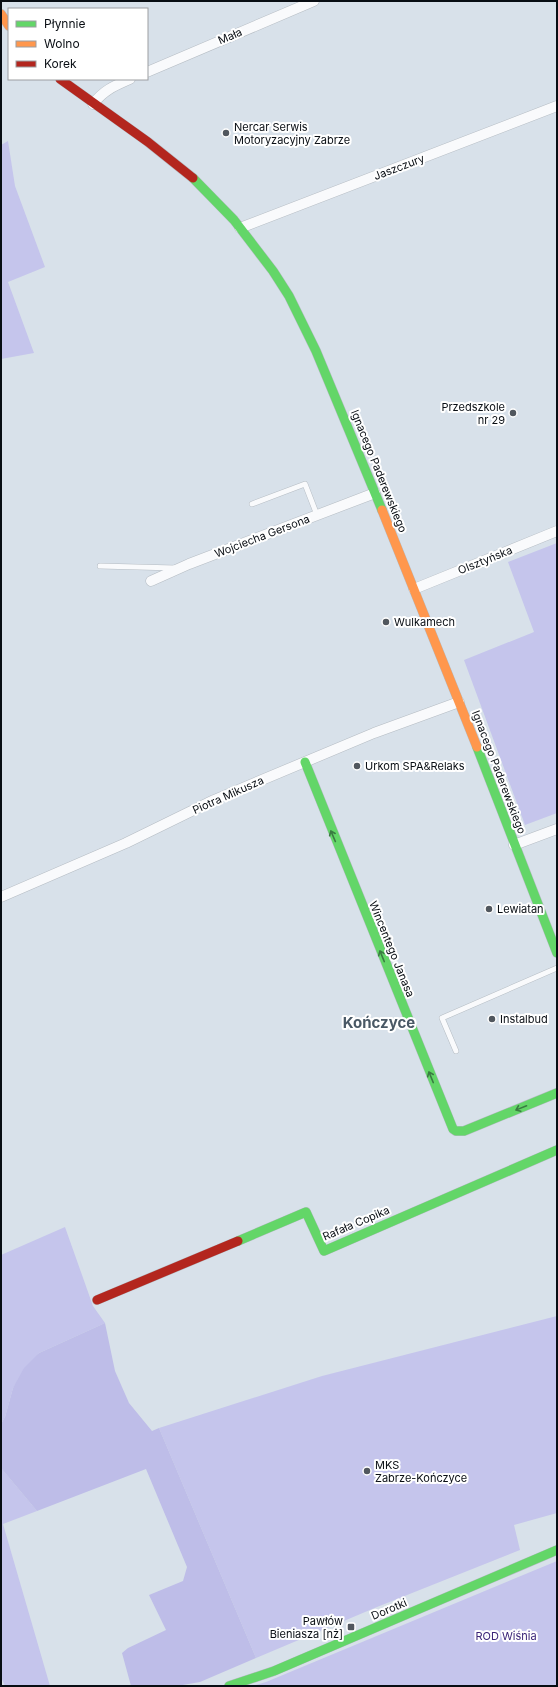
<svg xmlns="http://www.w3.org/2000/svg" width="558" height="1687" font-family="Inter,sans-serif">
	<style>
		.green { fill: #c5c5ec }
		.forest { fill: #bebde8 }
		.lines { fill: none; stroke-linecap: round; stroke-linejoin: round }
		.lane-casing { stroke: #b5bcc3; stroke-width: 6 }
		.street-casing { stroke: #b5bcc3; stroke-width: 11 }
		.fast-casing { stroke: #b5bcc3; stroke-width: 10 }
		.slow-casing { stroke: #b5bcc3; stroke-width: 10 }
		.jam-casing { stroke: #b5bcc3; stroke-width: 10 }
		.lane { stroke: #f9fafc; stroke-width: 5 }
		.street { stroke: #f9fafc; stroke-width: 10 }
		.fast { stroke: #63d668; stroke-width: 9 }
		.slow { stroke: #ff974d; stroke-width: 9 }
		.jam { stroke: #b3261e; stroke-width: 9 }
		.oneway { stroke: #3a7c42 }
		.poi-dot { fill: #51575e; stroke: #fff; stroke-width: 1.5 }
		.labels { text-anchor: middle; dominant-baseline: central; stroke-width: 4; stroke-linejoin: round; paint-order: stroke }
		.street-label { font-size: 11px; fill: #080d13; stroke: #fff }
		.poi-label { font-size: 11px; fill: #080d13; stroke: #fff; text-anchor: start }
		.park-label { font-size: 11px; fill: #3b2578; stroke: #fff }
		.district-label { font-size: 15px; font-weight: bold; fill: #495865; stroke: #fff }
	</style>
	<rect width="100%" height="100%" fill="#d8e1ea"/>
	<g class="green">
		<polygon points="8,141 15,186 45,267 8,282 34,353 1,359 1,145"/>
		<polygon points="557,543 557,813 525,825 464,660 534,632 508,562"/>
		<polygon points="65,1227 93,1306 105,1323 39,1353 13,1388 5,1417 1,1424 1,1255"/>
		<polygon points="557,1316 557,1513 514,1525 520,1550 377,1607 256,1658 159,1428 322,1376"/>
		<polygon points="1,1468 37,1511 3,1524 50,1686 5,1686 1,1677"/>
		<polygon points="557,1561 557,1686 252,1686 266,1682"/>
	</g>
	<polygon class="forest" points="105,1323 115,1371 129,1403 152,1431 159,1428 256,1658 200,1682 177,1686 131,1686 122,1653 128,1648 166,1630 149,1595 183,1581 187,1567 146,1469 37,1511 1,1468 1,1424 5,1417 13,1388 24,1368 39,1353"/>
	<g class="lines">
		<g class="lane-casing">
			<g id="lane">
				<polyline points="252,504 305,484 317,515"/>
				<polyline points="100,566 175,568"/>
				<polyline points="456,1051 442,1018 557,968"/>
			</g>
		</g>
		<g class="street-casing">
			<g id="street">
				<polyline points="147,72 314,1"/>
				<path d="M93 104C104 90 114 86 130 79"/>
				<polyline points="240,228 557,106"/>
				<polyline points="151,581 189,564 375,493"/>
				<polyline points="414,589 557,531"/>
				<polyline points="514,845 557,829"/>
				<polyline points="1,897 126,843 214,800 374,733 459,702"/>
			</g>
		</g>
		<g class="fast-casing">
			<g id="fast">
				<polyline points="193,178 234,220 273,271 289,296 316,351 382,510"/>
				<polyline points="477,747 557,953"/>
				<polyline points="305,762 453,1129 456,1131 464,1131 557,1093"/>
				<polyline points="238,1241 306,1212 324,1251 557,1150"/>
				<polyline points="229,1686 274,1671 557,1550"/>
			</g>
		</g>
		<g class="slow-casing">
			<g id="slow">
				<polyline points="1,14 9,26"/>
				<polyline points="382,510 477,747"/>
			</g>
		</g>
		<g class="jam-casing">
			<g id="jam">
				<polyline points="60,79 148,142 193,178"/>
				<polyline points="97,1300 238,1241"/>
			</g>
		</g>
		<use href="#lane" class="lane"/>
		<use href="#street" class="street"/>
		<use href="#fast" class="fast"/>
		<use href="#slow" class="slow"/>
		<use href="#jam" class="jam"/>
	</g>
	<defs><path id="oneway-shaft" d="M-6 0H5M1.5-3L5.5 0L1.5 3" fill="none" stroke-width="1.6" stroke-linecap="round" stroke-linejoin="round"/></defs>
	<g class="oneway">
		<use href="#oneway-shaft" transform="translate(333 836) rotate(-113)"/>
		<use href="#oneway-shaft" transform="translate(382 956) rotate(-112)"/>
		<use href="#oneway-shaft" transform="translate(431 1077) rotate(-112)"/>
		<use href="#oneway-shaft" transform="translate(521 1108) rotate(158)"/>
	</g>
	<g class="poi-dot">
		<circle cx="226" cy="133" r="4"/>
		<circle cx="513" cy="413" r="4"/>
		<circle cx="386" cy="622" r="4"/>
		<circle cx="357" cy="766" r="4"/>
		<circle cx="489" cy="909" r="4"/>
		<circle cx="492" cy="1019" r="4"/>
		<circle cx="367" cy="1471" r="4"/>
		<rect x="347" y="1623" width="8" height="8" rx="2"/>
	</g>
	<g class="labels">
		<g class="street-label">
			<text transform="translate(230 36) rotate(-23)">Mała</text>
			<text transform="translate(399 167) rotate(-21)">Jaszczury</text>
			<text transform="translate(379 471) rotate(68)">Ignacego Paderewskiego</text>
			<text transform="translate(262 536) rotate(-21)">Wojciecha Gersona</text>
			<text transform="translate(485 560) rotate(-22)">Olsztyńska</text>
			<text transform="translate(499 772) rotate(69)">Ignacego Paderewskiego</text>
			<text transform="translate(228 795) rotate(-24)">Piotra Mikusza</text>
			<text transform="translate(392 949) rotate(68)">Wincentego Janasa</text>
			<text transform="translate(356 1223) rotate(-23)">Rafała Copika</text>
			<text transform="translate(389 1609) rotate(-23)">Dorotki</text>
		</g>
		<g class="poi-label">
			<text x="234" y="127">Nercar Serwis<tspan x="234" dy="13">Motoryzacyjny Zabrze</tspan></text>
			<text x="505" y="407" text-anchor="end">Przedszkole<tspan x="505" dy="13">nr 29</tspan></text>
			<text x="394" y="622">Wulkamech</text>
			<text x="365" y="766">Urkom SPA&amp;Relaks</text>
			<text x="497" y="909">Lewiatan</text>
			<text x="500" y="1019">Instalbud</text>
			<text x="375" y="1465">MKS<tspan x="375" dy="13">Zabrze-Kończyce</tspan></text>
			<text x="343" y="1621" text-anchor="end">Pawłów<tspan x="343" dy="13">Bieniasza [nż]</tspan></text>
		</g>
		<g class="park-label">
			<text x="506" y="1636">ROD Wiśnia</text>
		</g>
		<g class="district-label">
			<text x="379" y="1022">Kończyce</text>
		</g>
	</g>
	<rect width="558" height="1687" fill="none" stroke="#080d13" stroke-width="4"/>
	<rect x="8" y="8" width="140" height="72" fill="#ffffff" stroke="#9c9ea1"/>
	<rect x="16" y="21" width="20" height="6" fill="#63d668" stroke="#9c9ea1"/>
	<text x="44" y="28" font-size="12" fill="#080d13">Płynnie</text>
	<rect x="16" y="41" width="20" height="6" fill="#ff974d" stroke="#9c9ea1"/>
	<text x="44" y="48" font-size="12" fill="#080d13">Wolno</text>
	<rect x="16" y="61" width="20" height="6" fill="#b3261e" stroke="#9c9ea1"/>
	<text x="44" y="68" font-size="12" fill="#080d13">Korek</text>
</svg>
